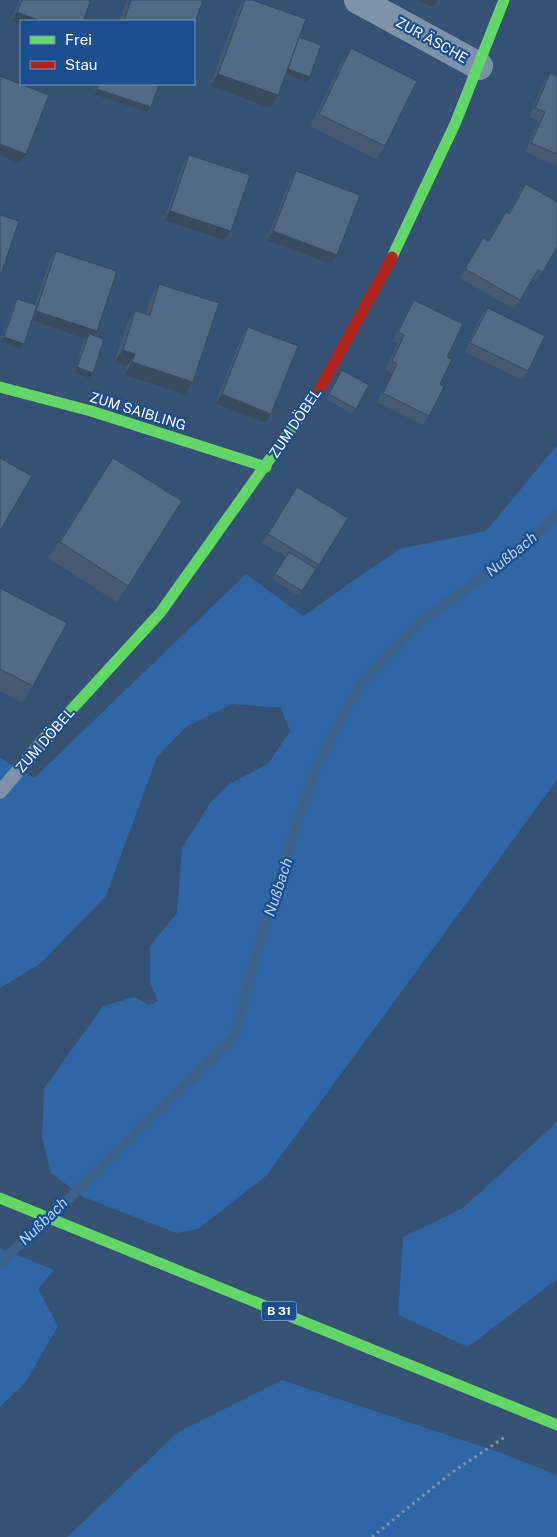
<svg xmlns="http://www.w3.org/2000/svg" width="557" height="1537" font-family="'Public Sans',sans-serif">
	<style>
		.green { fill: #2f66a5 }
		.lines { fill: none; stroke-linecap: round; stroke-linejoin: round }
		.stream { stroke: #3b618d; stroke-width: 10 }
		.path { stroke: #7d92a8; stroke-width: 3; stroke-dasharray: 2.5 4; stroke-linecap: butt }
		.lane { stroke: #7d92a8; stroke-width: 14 }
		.street { stroke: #7d92a8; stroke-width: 28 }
		.fast { stroke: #63d668; stroke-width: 11 }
		.jam { stroke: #b3261e; stroke-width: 11 }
		.fast-bridge { stroke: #63d668; stroke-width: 11 }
		.wall { fill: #475a72 }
		.shaded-wall { fill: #394a5c }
		.building { fill: #526984; stroke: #394a5c }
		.labels { text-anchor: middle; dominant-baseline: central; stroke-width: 4.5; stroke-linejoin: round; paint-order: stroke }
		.shield { fill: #1b4f8f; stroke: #bbcadd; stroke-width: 1 }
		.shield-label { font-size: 12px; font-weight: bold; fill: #fff }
		.street-label { font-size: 14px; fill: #fff; stroke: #1b4f8f }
		.water-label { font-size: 15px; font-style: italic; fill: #b5d3f5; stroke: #1b4f8f }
	</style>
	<rect width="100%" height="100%" fill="#365274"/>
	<g class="green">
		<polygon points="557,445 557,780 266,1176 198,1229 176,1233 83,1197 51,1173 42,1137 44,1088 103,1006 134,997 149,1005 158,1001 150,983 150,946 177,913 182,848 210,803 229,784 268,764 290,731 281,708 232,704 186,727 157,757 106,896 41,963 0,988 0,758 34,778 246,574 303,616 399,549 486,531"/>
		<polygon points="557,1122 557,1279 468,1347 398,1315 403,1237 463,1208"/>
		<polygon points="0,1248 54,1270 38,1289 58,1326 25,1383 0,1407"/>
		<polygon points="282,1380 502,1453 557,1475 557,1537 67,1537 178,1432"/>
	</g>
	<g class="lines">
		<polyline class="stream" points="0,1263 96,1173 235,1035 256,954 298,820 318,763 358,687 420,622 515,554 557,515"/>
		<polyline class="path" points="372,1537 451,1473 505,1437"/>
		<polyline class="lane" points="0,792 51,732"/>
		<polyline class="street" points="358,0 479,66"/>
		<g class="fast">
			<polyline points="392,257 455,124 504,0"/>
			<polyline points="0,387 91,411 266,467"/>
			<polyline points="51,732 160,613 299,418"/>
		</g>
		<polyline class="jam" points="299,418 319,390 392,257"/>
		<polyline class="fast-bridge" points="0,1198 557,1425"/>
	</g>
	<g class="wall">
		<polygon points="19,0 91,0 21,21 21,25 11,21"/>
		<polygon points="127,0 203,0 194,21 119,21"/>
		<polygon points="244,0 252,0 299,37 310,77 306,82 286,75 270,108 210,86 237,10"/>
		<polygon points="351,48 385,146 376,159 310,126 343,60"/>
		<polygon points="550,73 557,76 557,166 525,152 538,121 529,117 544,82"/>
		<polygon points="97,84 159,84 147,112 94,94"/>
		<polygon points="189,155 224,240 164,220 183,164"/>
		<polygon points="296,171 330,264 267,240 290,180"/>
		<polygon points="526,184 557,202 557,254 554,252 543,272 536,281 532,279 520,300 514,309 459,278 477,247 483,238 488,241 499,221 506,212 508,213 519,193"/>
		<polygon points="56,251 97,331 94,336 93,373 89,378 74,372 85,339 32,321 24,344 20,349 1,342 14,303 17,299 35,305 50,260"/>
		<polygon points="159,284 185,394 124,375 127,366 114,362 127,323 135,311 145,314 151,297"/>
		<polygon points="414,300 447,357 440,384 429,416 423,425 377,402 391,373 385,370 398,344 392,341 408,309"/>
		<polygon points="488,308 528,371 522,380 464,352 481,317"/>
		<polygon points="248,327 271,414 265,423 215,403 242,336"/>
		<polygon points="342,370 356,409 352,414 326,399"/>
		<polygon points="113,458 128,586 117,602 48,558 102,474"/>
		<polygon points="297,487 319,565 299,596 272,579 286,557 262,543"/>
		<polygon points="0,588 33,686 22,703 0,691"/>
	</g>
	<g class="shaded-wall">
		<polygon points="416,0 438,0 433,7"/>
		<polygon points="17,12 41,21 21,21 21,25 11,21"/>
		<polygon points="285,68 310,77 306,82 282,73"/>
		<polygon points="218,74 278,95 270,108 210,86"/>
		<polygon points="97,89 151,107 147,112 94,94"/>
		<polygon points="0,144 26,154 19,163 0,155"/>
		<polygon points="170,211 231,231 224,240 164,220"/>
		<polygon points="273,231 337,255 330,264 267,240"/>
		<polygon points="36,311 97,331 91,340 89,334 85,339 30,320"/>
		<polygon points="4,337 24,344 20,349 1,342"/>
		<polygon points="123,350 135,354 127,366 114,362"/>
		<polygon points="132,362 193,382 185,394 124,375"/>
		<polygon points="77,367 93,373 89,378 74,372"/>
		<polygon points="222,394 271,414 265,423 215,403"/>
	</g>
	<g class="building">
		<polygon points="22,0 91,0 83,21 41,21 17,12"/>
		<polygon points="131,0 203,0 194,26 194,21 124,21"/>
		<polygon points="245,0 252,0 306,19 278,95 218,74"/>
		<polygon points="299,37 321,45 310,77 288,69"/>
		<polygon points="351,48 417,81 385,146 319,114"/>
		<polygon points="550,73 557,76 557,154 531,143 545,112 535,108"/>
		<polygon points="0,76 49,95 26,154 0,144"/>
		<polygon points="99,84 159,84 151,107 97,89"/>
		<polygon points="189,155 250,175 231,231 170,211"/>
		<polygon points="296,171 360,195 337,255 273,231"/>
		<polygon points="526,184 557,202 557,247 543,272 538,270 520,300 465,269 483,238 489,241 506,212 509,214"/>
		<polygon points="0,215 19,221 0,277"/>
		<polygon points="56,251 117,271 97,331 36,311"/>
		<polygon points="159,284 219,303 193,382 132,362 135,354 123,350 135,311 150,315"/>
		<polygon points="17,299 37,305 24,344 4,337"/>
		<polygon points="414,300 463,324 447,357 452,359 440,384 444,387 429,416 383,393 397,364 392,361 404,335 398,332"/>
		<polygon points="488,308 545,336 528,371 470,343"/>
		<polygon points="248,327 298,346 271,414 222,394"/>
		<polygon points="89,334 104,339 93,373 77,367"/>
		<polygon points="342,370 369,385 356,409 329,394"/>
		<polygon points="0,458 32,476 1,529 0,528"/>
		<polygon points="113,458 182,501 128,586 60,542"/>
		<polygon points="297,487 348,518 319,565 268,534"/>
		<polygon points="289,552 316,569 302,591 275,574"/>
		<polygon points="0,588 67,623 33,686 0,669"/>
	</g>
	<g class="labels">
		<rect class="shield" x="261.5" y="1301.5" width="35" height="19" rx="4"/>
		<g class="shield-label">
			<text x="279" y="1311">B 31</text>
		</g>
		<g class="street-label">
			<text transform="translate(432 40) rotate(29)">ZUR ÄSCHE</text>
			<text transform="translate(138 411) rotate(17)">ZUM SAIBLING</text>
			<text transform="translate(295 423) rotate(-56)">ZUM DÖBEL</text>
			<text transform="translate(45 740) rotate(-49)">ZUM DÖBEL</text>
		</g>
		<g class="water-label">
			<text transform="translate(511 554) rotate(-39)">Nußbach</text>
			<text transform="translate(278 887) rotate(-72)">Nußbach</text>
			<text transform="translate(43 1221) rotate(-44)">Nußbach</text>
		</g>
	</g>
	<rect x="20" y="20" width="175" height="65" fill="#1b4f8f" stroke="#7695bc"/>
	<rect x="30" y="36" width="25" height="8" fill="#63d668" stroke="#7695bc"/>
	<text x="65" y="45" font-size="15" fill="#ffffff">Frei</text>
	<rect x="30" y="61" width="25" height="8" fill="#b3261e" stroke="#7695bc"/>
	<text x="65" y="70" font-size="15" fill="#ffffff">Stau</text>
</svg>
